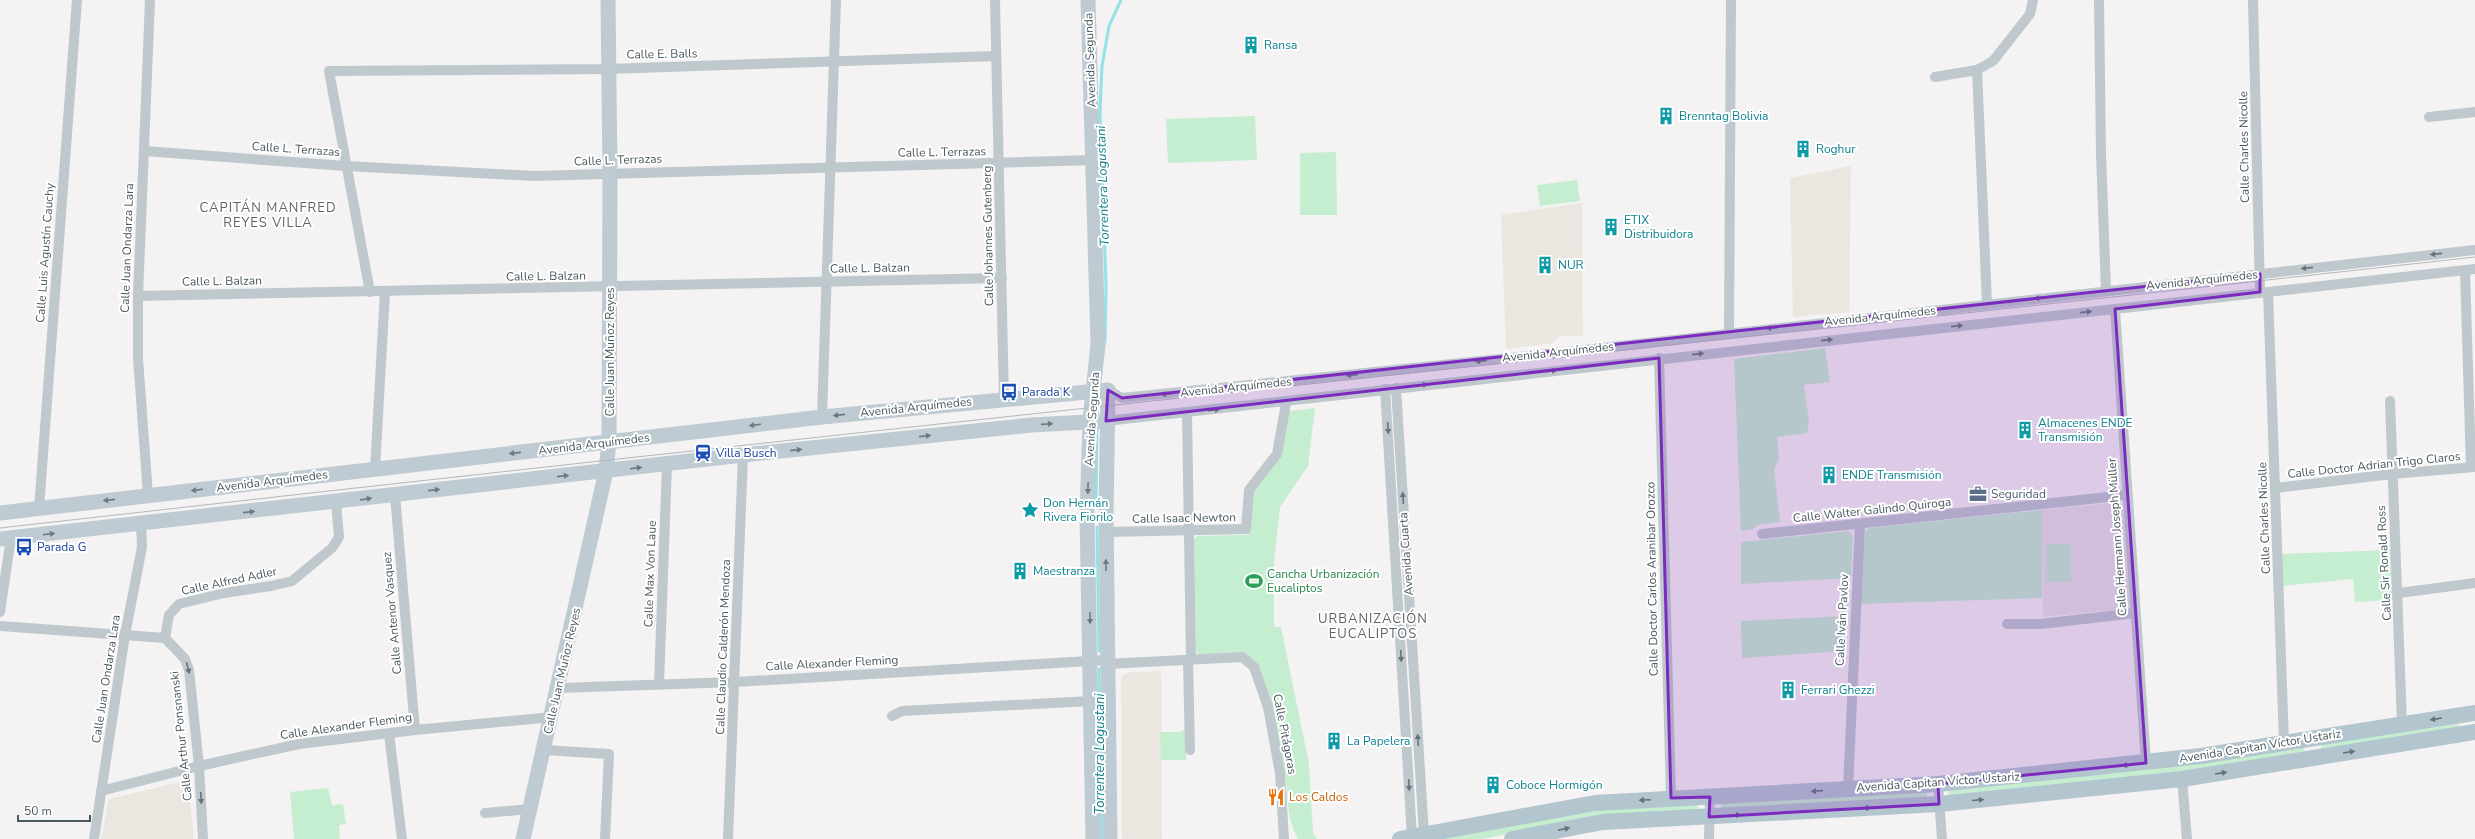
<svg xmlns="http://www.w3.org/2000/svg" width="2475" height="839" font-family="'Nunito Sans',sans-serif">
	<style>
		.commercial { fill: #eae6e0 }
		.education { fill: #e5e3e4 }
		.green { fill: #c4eecf }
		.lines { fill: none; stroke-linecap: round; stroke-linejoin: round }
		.stream { stroke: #93e2e9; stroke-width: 3 }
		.street { stroke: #bec8cd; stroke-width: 10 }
		.secondary { stroke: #bfcbd2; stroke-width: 15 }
		.primary { stroke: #b3c5cf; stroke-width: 16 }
		.tram { stroke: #b4b8bc; stroke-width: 1 }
		.oneway { fill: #67747a }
		.oneway2 { fill: #6d7a82 }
		.oneway3 { fill: #64737b }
		.marked { fill: #7b2cbf; fill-opacity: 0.2; stroke: #7b2cbf; stroke-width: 3; stroke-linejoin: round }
		.labels { text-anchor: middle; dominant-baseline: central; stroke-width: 4; stroke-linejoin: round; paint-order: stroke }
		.culture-label { font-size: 12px; fill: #0d838f; stroke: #fff; text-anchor: start }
		.street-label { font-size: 12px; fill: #4a585f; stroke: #fff }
		.transit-label { font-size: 12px; fill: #164399; stroke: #fff; text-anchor: start }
		.service-label { font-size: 12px; fill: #4e5e75; stroke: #fff; text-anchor: start }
		.leisure-label { font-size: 12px; fill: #27864d; stroke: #fff; text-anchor: start }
		.food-label { font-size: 12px; fill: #c56008; stroke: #fff; text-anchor: start }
		.water-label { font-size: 13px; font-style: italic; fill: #13808b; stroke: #fff }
		.neighbourhood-label { font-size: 13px; letter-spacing: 1px; fill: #5f6367; stroke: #fff }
	</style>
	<rect width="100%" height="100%" fill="#f4f2f2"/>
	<g class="commercial">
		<polygon points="1851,166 1849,312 1793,317 1790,178"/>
		<polygon points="1582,203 1583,336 1561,336 1552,343 1506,349 1501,215"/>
		<polygon points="1161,671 1162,839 1122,839 1121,679 1123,675 1131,672"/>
		<polygon points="188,780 194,839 101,839 109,799"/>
	</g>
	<polygon class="education" points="2120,502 2125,507 2130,605 2123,609 2043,617 2042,510"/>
	<g class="green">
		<polygon points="1255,116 1257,160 1168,163 1166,119"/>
		<polygon points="1336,152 1337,215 1300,215 1300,153"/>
		<polygon points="1577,180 1580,201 1540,206 1537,185"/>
		<polygon points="1825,348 1830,382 1804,385 1809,422 1807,433 1777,437 1779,460 1774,469 1780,522 1758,525 1753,529 1741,531 1734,359"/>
		<path d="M1315 408 1308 466 1280 507 1274 561V627H1281L1309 764 1313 833 1317 839H1298C1286 815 1289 805 1286 780 1280 742 1270 705 1260 668 1247 646 1221 654 1199 655L1196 651 1194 540 1197 536 1245 535 1250 533 1253 491 1282 450 1289 411Z"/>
		<polygon points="2042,510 2042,598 1859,604 1865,531 1869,528"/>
		<polygon points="1848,531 1853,536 1851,578 1741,584 1741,542"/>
		<rect x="2046" y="544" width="25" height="38"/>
		<polygon points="2391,550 2393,600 2355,602 2353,579 2282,586 2281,554"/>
		<polygon points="1847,616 1844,651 1742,658 1741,621"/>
		<polygon points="2459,724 2459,727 2321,749 2322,743"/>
		<polygon points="1186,728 1186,760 1161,760 1160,732 1181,732"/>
		<polygon points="2303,746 2305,751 2191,771 1948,796 1949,790"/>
		<polygon points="328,788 332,805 343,804 346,824 339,825 340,839 294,839 290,792"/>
		<polygon points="1927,791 1927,797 1722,809 1721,803"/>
		<polygon points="1697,803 1698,810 1595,817 1482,839 1432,839 1594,808"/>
	</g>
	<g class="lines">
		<g class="stream">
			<polyline points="1105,342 1106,286 1100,112 1102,66 1109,26 1121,0"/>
			<polyline points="1096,504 1097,428"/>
			<polyline points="1097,527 1099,651"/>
			<polyline points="1099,669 1101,839"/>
		</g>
		<g class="street">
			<polyline points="995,0 1004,399"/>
			<polyline points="2099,0 2101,154 2106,290"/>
			<polyline points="2253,0 2260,292"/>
			<polyline points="1977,70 1987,304"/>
			<polyline points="1935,77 1977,70 1993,61 2030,14 2033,0"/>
			<polyline points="2429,117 2475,112"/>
			<polyline points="144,151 346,166 535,176 1093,160"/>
			<polyline points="2465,270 2471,467"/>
			<polyline points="370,292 329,71 608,69 996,56"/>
			<polyline points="2268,292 2284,743"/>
			<polyline points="138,296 1002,278"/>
			<polyline points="2115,309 2146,763"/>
			<polyline points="1729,332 1731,0"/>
			<polyline points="1659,358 1671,798"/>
			<polyline points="1396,388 1424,834"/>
			<polyline points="1385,389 1412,837"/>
			<polyline points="1108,390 1122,398 1567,352 2475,250"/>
			<polyline points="2390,401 2402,725"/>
			<polyline points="1187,413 1191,659"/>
			<polyline points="822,417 836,0"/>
			<polyline points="1106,421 2475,269"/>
			<polyline points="375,469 385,292"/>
			<polyline points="2276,488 2392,474 2475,467"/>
			<polyline points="395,495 415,730"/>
			<polyline points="148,496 138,358 138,296 150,0"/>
			<polyline points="39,508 77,0"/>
			<polyline points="1106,532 1246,529 1249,490 1277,454 1286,403"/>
			<polyline points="1762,534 2127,495"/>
			<polyline points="2399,593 2475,583"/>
			<polyline points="0,612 11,538"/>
			<polyline points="2007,624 2041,624 2135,613"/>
			<polyline points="0,626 165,638"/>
			<polyline points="165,638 169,615 179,604 224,593 271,586 292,581 332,548 339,537 336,502"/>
			<polyline points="165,638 185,659 189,670 199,766 203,839"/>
			<polyline points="1188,660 1190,750"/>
			<polyline points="1107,664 1242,657 1254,667 1268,707 1280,773 1284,839"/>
			<polyline points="659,684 667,464"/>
			<polyline points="559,688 735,682 1107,660"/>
			<polyline points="892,716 902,711 1091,701"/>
			<polyline points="389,734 402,839"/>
			<polyline points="544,750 609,754 605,839"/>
			<polyline points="2182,779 2187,839"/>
			<polyline points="1938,784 1942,839"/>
			<polyline points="1848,789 1860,524"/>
			<polyline points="101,791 199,766 299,744 415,730 552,717"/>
			<polyline points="485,813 530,809"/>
			<polyline points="94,839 125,635 142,547 141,523"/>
			<polyline points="728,839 743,455"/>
			<polyline points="1709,839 1710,797"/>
		</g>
		<g class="secondary">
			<polyline points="1088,0 1098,344 1090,421 1087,515 1093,839"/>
			<polyline points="0,513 822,417 1108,390 1106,515 1110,839"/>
			<polyline points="0,539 743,455 1032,425 1106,421"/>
			<polyline points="523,839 606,471 609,442 610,173 608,0"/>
		</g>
		<g class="primary">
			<polyline points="1400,839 1595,803 1938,784 2201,756 2475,713"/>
			<polyline points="1512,839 1603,822 1939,804 2182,779 2475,732"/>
		</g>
		<path class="tram" d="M0 528C825 434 1650 349 2475 257"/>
	</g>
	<defs><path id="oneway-solid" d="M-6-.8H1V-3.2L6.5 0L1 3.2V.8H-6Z"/></defs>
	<g class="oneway">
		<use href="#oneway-solid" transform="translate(2436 254) rotate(174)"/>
		<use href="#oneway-solid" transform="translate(2307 268) rotate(174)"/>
		<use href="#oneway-solid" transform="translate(2040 298) rotate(174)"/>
		<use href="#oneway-solid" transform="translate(2086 312) rotate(-6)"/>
		<use href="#oneway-solid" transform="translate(1957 326) rotate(-6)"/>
		<use href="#oneway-solid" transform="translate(1772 328) rotate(174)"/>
		<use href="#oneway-solid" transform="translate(1827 340) rotate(-6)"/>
		<use href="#oneway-solid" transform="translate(1698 354) rotate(-6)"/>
		<use href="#oneway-solid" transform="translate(1481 361) rotate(174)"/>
		<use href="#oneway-solid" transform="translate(1551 371) rotate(-6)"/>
		<use href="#oneway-solid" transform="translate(1352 375) rotate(174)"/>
		<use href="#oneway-solid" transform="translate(1422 385) rotate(-6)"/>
		<use href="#oneway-solid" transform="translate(1167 394) rotate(174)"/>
		<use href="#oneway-solid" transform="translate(1214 410) rotate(-6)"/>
		<use href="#oneway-solid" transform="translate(1388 428) rotate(86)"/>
		<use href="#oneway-solid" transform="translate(1403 498) rotate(-94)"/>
		<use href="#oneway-solid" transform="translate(1401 656) rotate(87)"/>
		<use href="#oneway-solid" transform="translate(188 668) rotate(76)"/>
		<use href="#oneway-solid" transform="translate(1418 740) rotate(-94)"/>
		<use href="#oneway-solid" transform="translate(1409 785) rotate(87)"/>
		<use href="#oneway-solid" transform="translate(201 798) rotate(87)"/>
	</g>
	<g class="oneway2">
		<use href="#oneway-solid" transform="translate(839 415) rotate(174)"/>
		<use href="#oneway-solid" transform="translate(1047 424) rotate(-4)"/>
		<use href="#oneway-solid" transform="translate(755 425) rotate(173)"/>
		<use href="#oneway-solid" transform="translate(925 436) rotate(-6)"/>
		<use href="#oneway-solid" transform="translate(796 450) rotate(-6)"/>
		<use href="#oneway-solid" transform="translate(515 453) rotate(174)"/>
		<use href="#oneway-solid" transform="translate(636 468) rotate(-7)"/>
		<use href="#oneway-solid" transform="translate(563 476) rotate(-6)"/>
		<use href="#oneway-solid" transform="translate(1088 488) rotate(91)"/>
		<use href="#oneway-solid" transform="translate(197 490) rotate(173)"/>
		<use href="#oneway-solid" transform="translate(434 490) rotate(-6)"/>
		<use href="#oneway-solid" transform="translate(366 499) rotate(-8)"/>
		<use href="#oneway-solid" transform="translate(109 500) rotate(174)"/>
		<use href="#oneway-solid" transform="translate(249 512) rotate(-6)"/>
		<use href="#oneway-solid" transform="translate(49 534) rotate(-7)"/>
		<use href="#oneway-solid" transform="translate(1106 565) rotate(-91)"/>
		<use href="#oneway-solid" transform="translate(1090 618) rotate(89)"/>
	</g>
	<g class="oneway3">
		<use href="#oneway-solid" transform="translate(2436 719) rotate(171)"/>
		<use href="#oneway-solid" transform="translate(2349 752) rotate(-9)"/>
		<use href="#oneway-solid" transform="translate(2128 765) rotate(174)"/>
		<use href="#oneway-solid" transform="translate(2221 773) rotate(-9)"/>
		<use href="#oneway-solid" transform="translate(1817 791) rotate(176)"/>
		<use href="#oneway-solid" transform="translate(1645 800) rotate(177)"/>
		<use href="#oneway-solid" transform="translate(1978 800) rotate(-5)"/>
		<use href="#oneway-solid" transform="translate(1865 808) rotate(-3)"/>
		<use href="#oneway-solid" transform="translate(1735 815) rotate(-3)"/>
		<use href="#oneway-solid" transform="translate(1564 829) rotate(-11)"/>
	</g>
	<path class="marked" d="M2260 274V292L2115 309 2146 763 1938 784 1939 804 1709 817 1710 797 1671 798 1659 358 1106 421 1108 390 1122 398Z"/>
	<defs>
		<g id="building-bare" transform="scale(1.38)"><path d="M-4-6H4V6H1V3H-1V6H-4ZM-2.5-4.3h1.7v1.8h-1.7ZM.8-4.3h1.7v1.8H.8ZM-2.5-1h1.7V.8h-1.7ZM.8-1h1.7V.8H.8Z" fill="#0f9aa8" stroke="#fff" stroke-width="2.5" paint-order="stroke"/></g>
		<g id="bus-bare" transform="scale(1.38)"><path d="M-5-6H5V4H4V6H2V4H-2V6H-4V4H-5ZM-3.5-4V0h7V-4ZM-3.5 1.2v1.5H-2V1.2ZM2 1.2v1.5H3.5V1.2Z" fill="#1a4fb4" stroke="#fff" stroke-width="2.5" paint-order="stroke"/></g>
		<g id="station-bare" transform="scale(1.38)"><path d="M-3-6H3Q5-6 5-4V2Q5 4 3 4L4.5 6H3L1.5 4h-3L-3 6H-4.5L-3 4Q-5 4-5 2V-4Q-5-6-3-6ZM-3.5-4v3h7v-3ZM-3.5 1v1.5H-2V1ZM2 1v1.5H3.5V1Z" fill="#1a4fb4" stroke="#fff" stroke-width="2.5" paint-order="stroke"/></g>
		<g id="office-bare" transform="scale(1.38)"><path d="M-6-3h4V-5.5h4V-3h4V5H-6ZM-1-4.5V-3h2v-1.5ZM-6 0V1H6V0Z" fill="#5c6f8a" stroke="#fff" stroke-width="2.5" paint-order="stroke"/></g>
		<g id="sight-bare" transform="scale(1.38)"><path d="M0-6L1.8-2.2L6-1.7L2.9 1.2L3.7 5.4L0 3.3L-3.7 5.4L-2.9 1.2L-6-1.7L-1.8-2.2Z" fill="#0f9aa8" stroke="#fff" stroke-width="2.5" paint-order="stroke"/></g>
		<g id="stadium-bare" transform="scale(1.38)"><path d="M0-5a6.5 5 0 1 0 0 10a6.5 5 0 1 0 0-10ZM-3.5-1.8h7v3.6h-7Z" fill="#2e9e5b" stroke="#fff" stroke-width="2.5" paint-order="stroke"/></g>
		<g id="restaurant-bare" transform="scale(1.38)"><path d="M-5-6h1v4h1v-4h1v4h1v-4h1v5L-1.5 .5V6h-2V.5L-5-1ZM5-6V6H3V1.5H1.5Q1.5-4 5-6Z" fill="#e8710a" stroke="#fff" stroke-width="2.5" paint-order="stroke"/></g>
	</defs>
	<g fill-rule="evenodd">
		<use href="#building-bare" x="1251" y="45"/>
		<use href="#building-bare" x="1666" y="116"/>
		<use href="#building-bare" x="1803" y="149"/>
		<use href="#building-bare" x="1611" y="227"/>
		<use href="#building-bare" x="1545" y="265"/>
		<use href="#bus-bare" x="1009" y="392"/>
		<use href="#building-bare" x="2025" y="430"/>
		<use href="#station-bare" x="703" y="453"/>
		<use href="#building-bare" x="1829" y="475"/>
		<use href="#office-bare" x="1978" y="494"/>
		<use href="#sight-bare" x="1030" y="510"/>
		<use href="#bus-bare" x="24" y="547"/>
		<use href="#building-bare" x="1020" y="571"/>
		<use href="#stadium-bare" x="1254" y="581"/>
		<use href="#building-bare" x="1788" y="690"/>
		<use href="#building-bare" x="1334" y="741"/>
		<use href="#building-bare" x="1493" y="785"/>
		<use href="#restaurant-bare" x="1276" y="797"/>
	</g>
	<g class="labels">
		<g class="culture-label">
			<text x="1264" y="45">Ransa</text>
			<text x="1679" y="116">Brenntag Bolivia</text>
			<text x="1816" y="149">Roghur</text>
			<text x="1624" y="220">ETIX<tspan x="1624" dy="14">Distribuidora</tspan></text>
			<text x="1558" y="265">NUR</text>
			<text x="2038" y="423">Almacenes ENDE<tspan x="2038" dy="14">Transmisión</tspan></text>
			<text x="1842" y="475">ENDE Transmisión</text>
			<text x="1043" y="503">Don Hernán<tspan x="1043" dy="14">Rivera Fiorilo</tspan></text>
			<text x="1033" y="571">Maestranza</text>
			<text x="1801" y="690">Ferrari Ghezzi</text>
			<text x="1347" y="741">La Papelera</text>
			<text x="1506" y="785">Coboce Hormigón</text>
		</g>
		<g class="street-label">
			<text transform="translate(662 54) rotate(-1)">Calle E. Balls</text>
			<text transform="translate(1090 60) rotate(-92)">Avenida Segunda</text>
			<text transform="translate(2244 147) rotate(-91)">Calle Charles Nicolle</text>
			<text transform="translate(296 149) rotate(4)">Calle L. Terrazas</text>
			<text transform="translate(942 152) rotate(-1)">Calle L. Terrazas</text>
			<text transform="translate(618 160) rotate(-2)">Calle L. Terrazas</text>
			<text transform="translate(988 236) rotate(-91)">Calle Johannes Gutenberg</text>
			<text transform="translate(127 248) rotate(-88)">Calle Juan Ondarza Lara</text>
			<text transform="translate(45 253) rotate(-86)">Calle Luis Agustín Cauchy</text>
			<text transform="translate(870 268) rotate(-1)">Calle L. Balzan</text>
			<text transform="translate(546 276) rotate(-1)">Calle L. Balzan</text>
			<text transform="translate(2202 280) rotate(-6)">Avenida Arquímedes</text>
			<text transform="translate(222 281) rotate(-1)">Calle L. Balzan</text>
			<text transform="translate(1880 316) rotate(-6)">Avenida Arquímedes</text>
			<text transform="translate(610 352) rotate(-90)">Calle Juan Muñoz Reyes</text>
			<text transform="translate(1558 352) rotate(-6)">Avenida Arquímedes</text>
			<text transform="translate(1236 387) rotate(-6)">Avenida Arquímedes</text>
			<text transform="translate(916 407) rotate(-6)">Avenida Arquímedes</text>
			<text transform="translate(1092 419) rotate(-86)">Avenida Segunda</text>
			<text transform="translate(594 444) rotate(-7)">Avenida Arquímedes</text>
			<text transform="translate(2374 465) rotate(-6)">Calle Doctor Adrian Trigo Claros</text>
			<text transform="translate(272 481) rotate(-7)">Avenida Arquímedes</text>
			<text transform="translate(1872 510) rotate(-6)">Calle Walter Galindo Quiroga</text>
			<text transform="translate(1184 518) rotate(-1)">Calle Isaac Newton</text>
			<text transform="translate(2264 518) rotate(-92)">Calle Charles Nicolle</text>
			<text transform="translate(2117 537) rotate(-94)">Calle Hermann Joseph Müller</text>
			<text transform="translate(1406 554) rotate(-94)">Avenida Cuarta</text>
			<text transform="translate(2384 563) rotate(-93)">Calle Sir Ronald Ross</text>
			<text transform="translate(650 574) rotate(-88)">Calle Max Von Laue</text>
			<text transform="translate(1652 579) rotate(-91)">Calle Doctor Carlos Aranibar Orozco</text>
			<text transform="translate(229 581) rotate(-12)">Calle Alfred Adler</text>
			<text transform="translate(392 613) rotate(-95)">Calle Antenor Vasquez</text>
			<text transform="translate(1842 620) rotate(-87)">Calle Iván Pavlov</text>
			<text transform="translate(723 647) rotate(-88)">Calle Claudio Calderón Mendoza</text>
			<text transform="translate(832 663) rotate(-3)">Calle Alexander Fleming</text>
			<text transform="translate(562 671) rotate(-77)">Calle Juan Muñoz Reyes</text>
			<text transform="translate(106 679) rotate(-81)">Calle Juan Ondarza Lara</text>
			<text transform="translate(346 726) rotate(-8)">Calle Alexander Fleming</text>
			<text transform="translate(1285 734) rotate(79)">Calle Pitágoras</text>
			<text transform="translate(181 736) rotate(-96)">Calle Arthur Ponsnanski</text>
			<text transform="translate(2260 746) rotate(-9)">Avenida Capitan Víctor Ustariz</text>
			<text transform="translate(1938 782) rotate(-4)">Avenida Capitan Víctor Ustariz</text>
		</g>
		<g class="transit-label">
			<text x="1022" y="392">Parada K</text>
			<text x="716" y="453">Villa Busch</text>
			<text x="37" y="547">Parada G</text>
		</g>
		<g class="service-label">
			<text x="1991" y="494">Seguridad</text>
		</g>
		<g class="leisure-label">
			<text x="1267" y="574">Cancha Urbanización<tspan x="1267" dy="14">Eucaliptos</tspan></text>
		</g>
		<g class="food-label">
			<text x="1289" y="797">Los Caldos</text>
		</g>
		<g class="water-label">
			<text transform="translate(1103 186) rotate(-92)">Torrentera Logustani</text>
			<text transform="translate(1100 754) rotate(-90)">Torrentera Logustani</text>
		</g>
		<g class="neighbourhood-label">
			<text x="268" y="208">CAPITÁN MANFRED<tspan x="268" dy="15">REYES VILLA</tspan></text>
			<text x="1373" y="619">URBANIZACIÓN<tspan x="1373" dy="15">EUCALIPTOS</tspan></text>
		</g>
	</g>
	<path d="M18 815v6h72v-6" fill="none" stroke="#4a585f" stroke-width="2"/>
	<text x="24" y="815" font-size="12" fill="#4a585f" stroke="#ffffff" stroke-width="3" paint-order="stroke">50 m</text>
</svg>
